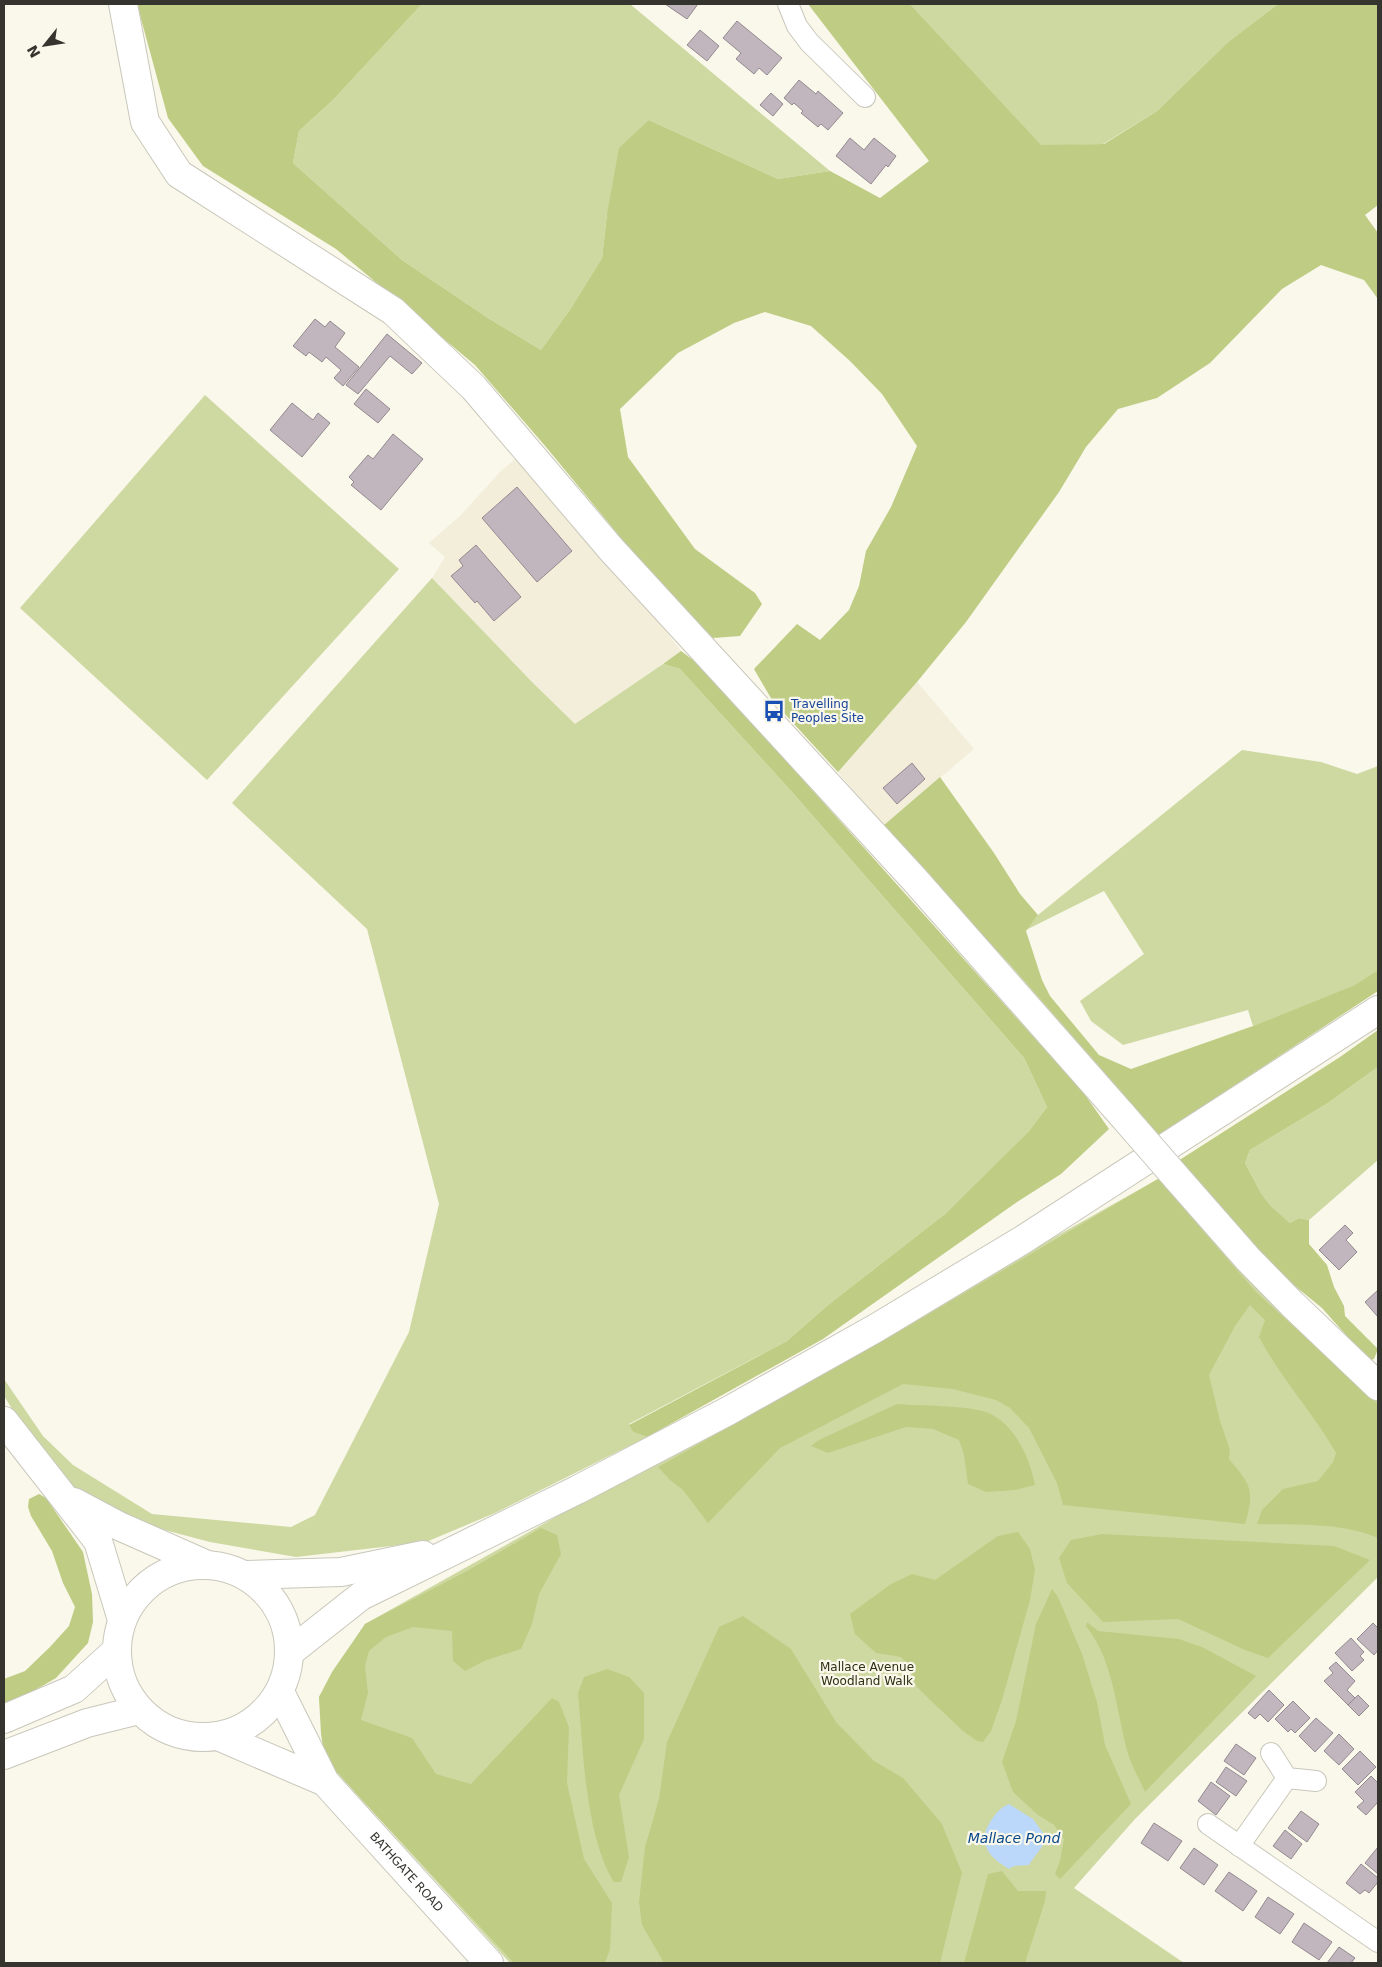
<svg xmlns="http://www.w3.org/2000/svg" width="1382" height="1967" font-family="'DejaVu Sans',sans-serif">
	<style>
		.built { fill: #f2eeda }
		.green { fill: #ced9a1 }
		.forest { fill: #bfcc84 }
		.water { fill: #bbd7fa }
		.building { fill: #c1b6be; stroke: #938990 }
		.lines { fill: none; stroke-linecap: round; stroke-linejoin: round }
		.street-casing { stroke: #c9c7bb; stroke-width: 22 }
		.secondary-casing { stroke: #c9c7bb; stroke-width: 30 }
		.primary-casing { stroke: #c9c7bb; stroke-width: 30 }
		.street { stroke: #fff; stroke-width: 20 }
		.secondary { stroke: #fff; stroke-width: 28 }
		.primary { stroke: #fff; stroke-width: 28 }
		.secondary-bridge-casing { stroke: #c9c7bb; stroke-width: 30; stroke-linecap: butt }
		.secondary-bridge { stroke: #fff; stroke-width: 28 }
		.labels { text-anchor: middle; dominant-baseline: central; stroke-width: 4.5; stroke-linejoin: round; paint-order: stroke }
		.transit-label { font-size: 12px; fill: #164399; stroke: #faf7eb; text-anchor: start }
		.park-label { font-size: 12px; fill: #2b3011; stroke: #faf7eb }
		.street-label { font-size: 12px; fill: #35342f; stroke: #faf7eb }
		.water-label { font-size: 14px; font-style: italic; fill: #09498b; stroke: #faf7eb }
	</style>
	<rect width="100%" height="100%" fill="#faf7eb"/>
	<g class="built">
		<polygon points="520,455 635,591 681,651 575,725 532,682 432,578 445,557 429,543 460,516 501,471"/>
		<polygon points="917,682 974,749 883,826 838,772"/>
	</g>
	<g class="green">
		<polygon points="422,4 630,4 830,171 778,179 649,120 607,214 602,258 571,308 541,350 488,318 402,260 293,163 299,131 333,100"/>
		<polygon points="910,4 1278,4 1228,42 1157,111 1103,144 1041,146"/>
		<polygon points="205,395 399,569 207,780 20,608"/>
		<polygon points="432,578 532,682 575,724 663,664 680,669 792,792 1024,1058 1047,1107 1029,1131 945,1214 828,1305 787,1341 629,1424 633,1432 647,1437 495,1513 426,1542 296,1557 210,1542 123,1519 79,1495 42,1456 4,1396 4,1379 43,1436 73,1465 152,1514 291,1527 315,1515 409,1332 439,1204 367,929 232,803"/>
		<polygon points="1242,750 1321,762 1357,774 1378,766 1378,970 1356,985 1253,1026 1248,1010 1123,1045 1091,1021 1080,1001 1144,954 1104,891 1026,930 1038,915"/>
		<polygon points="1378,1067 1378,1160 1309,1220 1299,1218 1290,1223 1270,1205 1261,1193 1245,1163 1250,1150 1328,1103"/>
		<polygon points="1158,1179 1378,1387 1378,1577 1135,1819 1074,1888 1184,1963 510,1963 325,1759 319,1697 365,1624"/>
	</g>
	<g class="forest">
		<polygon points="137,4 422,4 333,100 299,131 293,163 402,260 488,318 541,350 571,308 602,258 607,214 619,148 649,120 778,179 830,171 880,198 929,161 808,4 910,4 1041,145 1104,144 1157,111 1228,42 1278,4 1378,4 1378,205 1365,215 1378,233 1378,299 1364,280 1321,265 1282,289 1210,363 1157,398 1118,409 1086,447 1059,492 966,622 917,682 838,772 772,700 754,669 797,624 820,640 849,610 859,586 866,551 891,507 917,446 882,394 850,361 811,326 765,312 734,323 678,353 620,409 628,457 695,549 755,593 762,604 740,636 713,638 640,561 546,447 475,365 336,249 203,166 168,118"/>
		<polygon points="681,651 701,666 1083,1092 1109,1129 1061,1174 1017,1202 823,1339 647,1437 633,1432 629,1425 787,1341 828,1305 945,1214 1029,1131 1047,1107 1024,1058 792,792 680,669 663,664"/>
		<polygon points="940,777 994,853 1020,894 1038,915 1026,931 1042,980 1050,996 1099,1055 1131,1069 1253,1026 1355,985 1378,970 1378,991 1159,1135 1011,966 883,826"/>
		<polygon points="1378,1030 1378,1067 1328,1103 1250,1150 1245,1163 1261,1193 1270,1205 1290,1223 1299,1218 1309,1220 1309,1244 1327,1265 1334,1287 1344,1306 1345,1316 1378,1349 1374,1359 1368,1361 1354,1344 1322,1308 1284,1277 1267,1260 1178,1161 1340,1057"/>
		<path d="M1158 1179 1256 1292 1378 1404V1538C1341 1522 1297 1525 1257 1524L1262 1510 1283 1489 1318 1481 1333 1462 1336 1453C1313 1412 1281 1379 1259 1337L1265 1320 1250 1305 1235 1326 1209 1375 1220 1421 1230 1450 1229 1459C1251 1485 1255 1490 1245 1524L1063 1505 1057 1483 1029 1428 1010 1408 996 1400 953 1389 903 1384 780 1448 708 1523 683 1490 670 1480 658 1467 905 1328Z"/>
		<path d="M897 1404C921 1406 964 1405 986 1412 1014 1422 1030 1458 1035 1485L1015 1490 986 1492 968 1484 964 1455 959 1440 933 1429 906 1427 828 1453 811 1446 819 1440Z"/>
		<polygon points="39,1494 46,1498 83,1552 92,1594 93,1622 88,1643 56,1678 4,1708 4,1679 25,1671 50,1647 69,1626 75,1607 63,1583 52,1551 31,1516 28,1507 29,1499"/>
		<polygon points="541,1528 557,1535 561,1554 539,1594 532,1624 521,1649 484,1661 465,1671 453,1661 452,1631 413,1627 386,1637 369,1651 365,1666 368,1693 361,1720 412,1738 436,1774 471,1784 552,1698 559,1702 569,1727 567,1783 584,1859 612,1903 610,1949 605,1963 514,1963 362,1800 325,1759 321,1734 319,1697 332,1672 365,1624 467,1571"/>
		<polygon points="1018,1532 1030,1549 1035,1570 1030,1600 1002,1700 991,1731 983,1742 977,1741 963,1731 927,1697 916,1686 910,1667 901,1657 876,1653 855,1634 850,1614 891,1584 912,1574 935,1580 998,1536"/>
		<polygon points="1102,1534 1334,1546 1370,1560 1268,1658 1245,1650 1178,1619 1103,1622 1067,1583 1059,1558 1071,1540"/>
		<polygon points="1052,1589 1058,1597 1082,1654 1097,1702 1105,1745 1131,1804 1060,1879 1055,1874 1060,1861 1064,1839 1054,1825 1038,1815 1013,1792 1002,1762 1016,1721 1036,1624"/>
		<polygon points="743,1616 791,1649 836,1722 874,1761 903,1778 942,1824 962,1873 940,1963 664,1963 642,1925 639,1902 645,1847 659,1799 667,1742 719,1627"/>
		<path d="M1087 1622 1098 1631 1179 1639 1204 1648 1256 1676 1145 1792C1140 1780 1133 1769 1129 1757 1116 1714 1115 1662 1086 1626Z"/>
		<path d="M607 1669 629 1677 644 1693V1739L619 1795 629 1857 621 1882H614C585 1836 583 1747 578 1693L584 1677Z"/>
		<polygon points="1002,1871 1018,1891 1046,1891 1045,1901 1025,1963 964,1963 988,1874"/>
	</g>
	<path class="water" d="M1009 1804 1033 1819 1046 1837C1044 1847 1034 1856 1029 1865L1014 1866 1009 1869C988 1857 976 1842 992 1819 997 1812 1000 1808 1009 1804Z"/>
	<g class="building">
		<polygon points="665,4 698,4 687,19"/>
		<polygon points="737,21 782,58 767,75 759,68 754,74 736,59 741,53 723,38"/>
		<polygon points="700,30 719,46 707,61 687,45"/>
		<polygon points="799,80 816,94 818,91 843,113 828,130 821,124 818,127 801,113 803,111 794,103 792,105 784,98"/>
		<polygon points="771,93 783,104 773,116 760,105"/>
		<polygon points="850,138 864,150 874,138 896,156 888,167 886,165 871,184 836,156"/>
		<polygon points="315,319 325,327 330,321 345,333 335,347 359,367 343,386 334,378 341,370 326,357 322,362 309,352 306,356 293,346"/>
		<polygon points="387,334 422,363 412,374 390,356 358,394 346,385"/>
		<polygon points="366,389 390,409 378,423 354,404"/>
		<polygon points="292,403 313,420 318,413 330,423 302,457 270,430"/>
		<polygon points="393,434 423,459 381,510 351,485 354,482 349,477 368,455 373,459"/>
		<polygon points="517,487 572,551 537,582 482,518"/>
		<polygon points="476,545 521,597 494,621 477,601 475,603 451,576 463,566 459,560"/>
		<polygon points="912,763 925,779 897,804 883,788"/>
		<polygon points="1345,1225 1353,1233 1346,1240 1357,1252 1339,1270 1319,1250"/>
		<polygon points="1378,1290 1378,1317 1365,1302"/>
		<polygon points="1373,1623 1378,1628 1378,1650 1374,1655 1357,1639"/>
		<polygon points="1351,1638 1364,1652 1360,1656 1364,1660 1352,1671 1335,1653"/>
		<polygon points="1336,1662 1355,1681 1347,1690 1355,1698 1348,1705 1324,1681 1333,1673 1329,1668"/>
		<polygon points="1269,1690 1284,1705 1268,1722 1260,1714 1255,1719 1248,1713"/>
		<polygon points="1358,1695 1369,1706 1359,1716 1348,1705"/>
		<polygon points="1293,1701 1310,1718 1295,1733 1291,1729 1288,1732 1275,1719"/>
		<polygon points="1316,1718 1333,1733 1315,1752 1299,1736"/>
		<polygon points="1339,1734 1354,1749 1339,1765 1324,1751"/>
		<polygon points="1236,1744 1256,1758 1244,1775 1224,1761"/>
		<polygon points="1360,1751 1376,1767 1358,1785 1342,1769"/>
		<polygon points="1226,1767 1247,1781 1236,1796 1216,1782"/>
		<polygon points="1371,1776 1378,1783 1378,1802 1366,1815 1357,1807 1364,1801 1355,1792"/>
		<polygon points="1211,1782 1230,1796 1216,1815 1198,1801"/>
		<polygon points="1301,1811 1319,1824 1307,1842 1288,1828"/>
		<polygon points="1154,1823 1182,1841 1168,1861 1141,1843"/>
		<polygon points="1285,1830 1302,1844 1291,1859 1273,1846"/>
		<polygon points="1378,1847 1378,1874 1365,1863"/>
		<polygon points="1194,1848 1218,1865 1204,1885 1180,1868"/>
		<polygon points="1361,1864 1378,1878 1378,1882 1369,1893 1365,1890 1360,1894 1346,1883"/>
		<polygon points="1229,1872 1257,1891 1243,1911 1215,1891"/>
		<polygon points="1268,1897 1294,1914 1280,1934 1255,1917"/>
		<polygon points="1304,1923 1332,1942 1319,1960 1292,1942"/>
		<polygon points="1339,1947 1355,1958 1351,1963 1327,1963"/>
	</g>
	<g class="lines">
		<g class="street-casing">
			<g id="street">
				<polyline points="788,4 797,26 809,42 865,97"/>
				<polyline points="1271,1753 1287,1778 1316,1781"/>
				<polyline points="1208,1824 1378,1942"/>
				<polyline points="1239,1846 1287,1778"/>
			</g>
		</g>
		<g class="secondary-casing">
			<g id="secondary">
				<polyline points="123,4 145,122 179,174 393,311 474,388 611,549 915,880 1123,1116"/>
				<polyline points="1176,1177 1248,1259 1292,1304 1378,1386"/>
			</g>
		</g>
		<g class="primary-casing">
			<g id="primary">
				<polyline points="4,1421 98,1541 122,1620"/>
				<polyline points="74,1502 119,1526 205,1564"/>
				<circle cx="203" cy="1651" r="86"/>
				<polyline points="245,1575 341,1572 423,1555"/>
				<polyline points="290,1652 361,1596 577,1490 728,1411 876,1328 1024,1239 1378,1010"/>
				<path id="s1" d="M280 1692 325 1782 489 1963"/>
				<polyline points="4,1719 74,1689 116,1651"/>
				<polyline points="220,1737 325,1782"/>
				<polyline points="4,1755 87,1723 139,1710"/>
			</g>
		</g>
		<use href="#street" class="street"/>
		<use href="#secondary" class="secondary"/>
		<use href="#primary" class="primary"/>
		<g class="secondary-bridge-casing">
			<polyline id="secondary-bridge" points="1123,1116 1176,1177"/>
		</g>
		<use href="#secondary-bridge" class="secondary-bridge"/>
	</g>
	<defs>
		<g id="bus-bare" transform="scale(1.725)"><path d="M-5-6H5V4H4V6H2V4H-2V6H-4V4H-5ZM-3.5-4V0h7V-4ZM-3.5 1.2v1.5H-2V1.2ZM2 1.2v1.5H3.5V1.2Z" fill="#1a4fb4" stroke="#faf7eb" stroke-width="2.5" paint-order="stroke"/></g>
	</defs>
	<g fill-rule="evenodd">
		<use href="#bus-bare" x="774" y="711"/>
	</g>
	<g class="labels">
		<g class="transit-label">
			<text x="791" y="704">Travelling<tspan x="791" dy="14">Peoples Site</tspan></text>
		</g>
		<g class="park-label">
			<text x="867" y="1667">Mallace Avenue<tspan x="867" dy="14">Woodland Walk</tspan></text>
		</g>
		<g class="street-label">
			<text stroke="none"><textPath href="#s1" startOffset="222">BATHGATE ROAD</textPath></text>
		</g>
		<g class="water-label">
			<text x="1014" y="1838">Mallace Pond</text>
		</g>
	</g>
	<rect width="1382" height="1967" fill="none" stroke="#35342f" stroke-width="10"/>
	<g transform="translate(45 45) rotate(240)" stroke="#faf7eb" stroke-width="4" paint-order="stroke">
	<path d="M0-4L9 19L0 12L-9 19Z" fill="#35342f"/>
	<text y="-8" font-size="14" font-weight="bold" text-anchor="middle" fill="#35342f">N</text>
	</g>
</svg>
